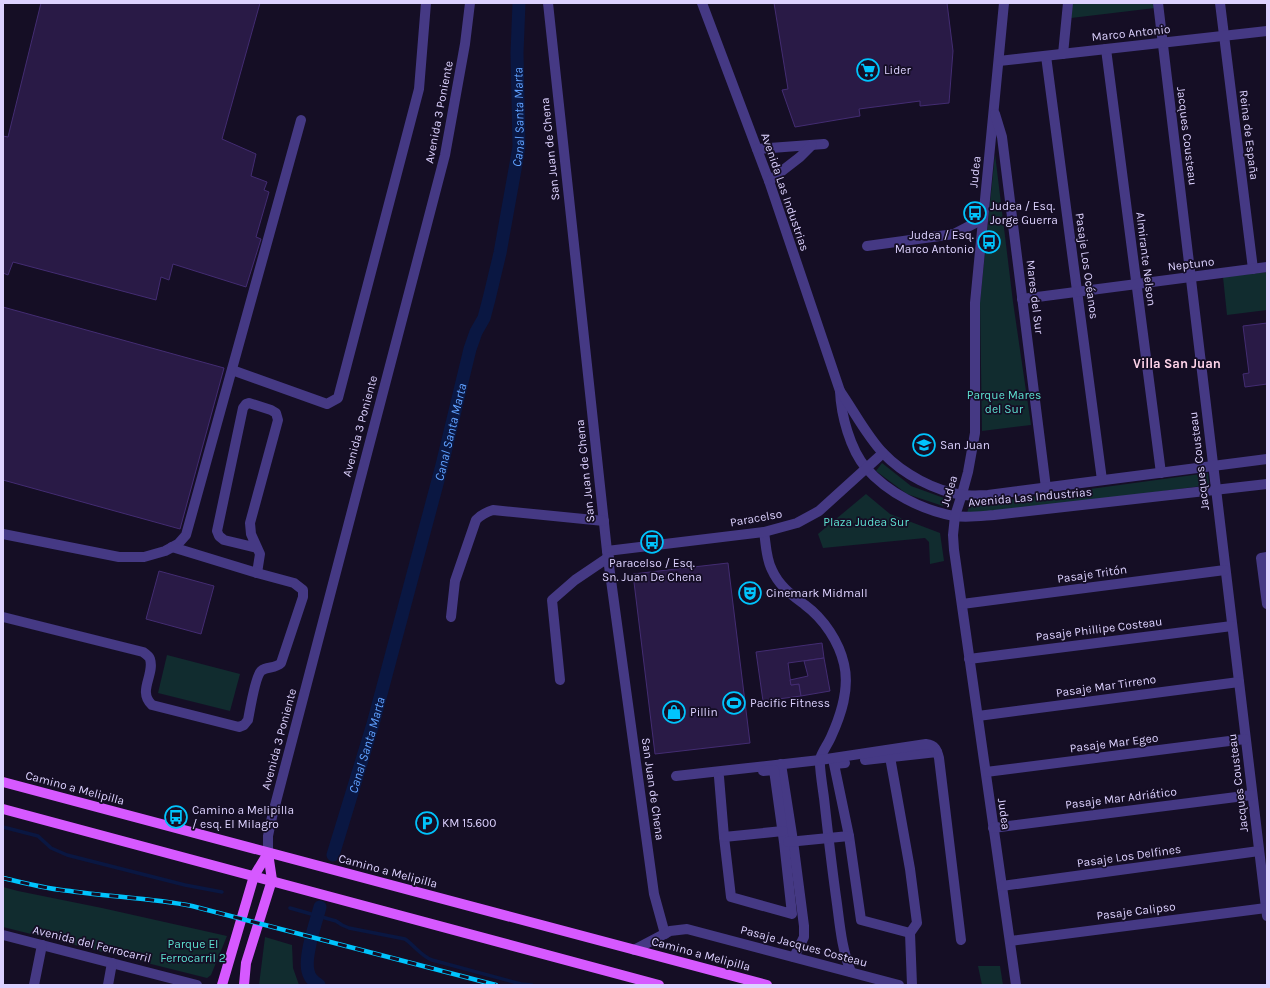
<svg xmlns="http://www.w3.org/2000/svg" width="1270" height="988" font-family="Karla,sans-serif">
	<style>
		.green { fill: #112c2f }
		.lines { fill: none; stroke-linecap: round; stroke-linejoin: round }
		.stream { stroke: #0a1742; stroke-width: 3.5 }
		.canal { stroke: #0a1742; stroke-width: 13 }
		.building { fill: #291a46; stroke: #432c72 }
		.minor { stroke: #453984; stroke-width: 10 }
		.major { stroke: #d659ff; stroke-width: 10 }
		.rail-casing { stroke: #00c4fd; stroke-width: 4.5 }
		.rail { stroke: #150e25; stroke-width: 3; stroke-dasharray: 9; stroke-linecap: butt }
		.labels { text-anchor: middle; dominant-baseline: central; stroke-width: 3.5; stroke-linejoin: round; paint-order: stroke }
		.street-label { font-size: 12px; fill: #ddd2ff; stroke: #150e25 }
		.poi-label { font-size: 12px; fill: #ddd2ff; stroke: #150e25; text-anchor: start }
		.park-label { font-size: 12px; fill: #5de0d0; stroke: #150e25 }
		.water-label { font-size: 13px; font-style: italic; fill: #60a1ff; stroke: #150e25 }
		.neighbourhood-label { font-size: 13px; font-weight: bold; fill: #ffd4ea; stroke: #150e25 }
	</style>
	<rect width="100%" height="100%" fill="#150e25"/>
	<g class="green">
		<polygon points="1072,3 1155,3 1155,8 1071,18"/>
		<polygon points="995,154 1013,302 1031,425 982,431 980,302"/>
		<polygon points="1267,272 1267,310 1227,315 1223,277"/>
		<polygon points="882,463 911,486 944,498 943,506 907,494 876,471"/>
		<polygon points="1208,473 1209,485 992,514 967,513 970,503 993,502"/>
		<polygon points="866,494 890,514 940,533 944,561 930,564 929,542 925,538 823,548 818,534"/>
		<polygon points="167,655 240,674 230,711 158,693"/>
		<polygon points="3,887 18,891 102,908 227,936 211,975 207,978 3,927"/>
		<polygon points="265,937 292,945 293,968 299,985 259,985"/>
		<polygon points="978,966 1000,966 1003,985 982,985"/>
	</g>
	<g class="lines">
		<g class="stream">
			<polyline points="3,827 38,836 51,848 67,855 185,885 222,892"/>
			<path d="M290 908 336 921 342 925 349 928 405 939C415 946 421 956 432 960L521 984 532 985"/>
		</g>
		<g class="canal">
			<path id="s1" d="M333 855 373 724 441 469 470 349 476 332 484 318 489 299 500 253 519 147 517 53 519 3"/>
			<path d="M319 985C314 982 309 977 308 971 304 956 316 922 320 907"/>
		</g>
	</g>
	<g class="building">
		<polygon points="41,3 260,3 222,139 256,154 251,176 267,182 264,190 269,192 256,237 261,239 246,287 173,264 169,280 161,277 156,300 13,262 8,275 3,273 3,136 8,137"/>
		<polygon points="774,3 947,3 953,51 949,103 920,106 920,101 859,109 860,116 795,127 782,90 788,89"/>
		<polygon points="3,307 224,368 180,529 3,480"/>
		<polygon points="1267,323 1267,386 1267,384 1245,387 1243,374 1249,373 1243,326"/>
		<polygon points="728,563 750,743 655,754 633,574"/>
		<polygon points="159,571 214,586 201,634 146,619"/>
		<polygon points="822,643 824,658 788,663 791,685 799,684 801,696 763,701 756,652"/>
		<polygon points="824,658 830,691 801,696 799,684 791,685 790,680 808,676 804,661"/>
	</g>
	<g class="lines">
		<g class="minor">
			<polyline points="548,3 607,551 654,894 665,934"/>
			<path d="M702 3 769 181 840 391C841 415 850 449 866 468 888 493 922 510 954 516 967 518 981 516 994 515L1267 484"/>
			<polyline points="1004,3 975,303 975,433 968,472 962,494 955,516 953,535 954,550 1016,985"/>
			<polyline points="1158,3 1267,916"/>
			<polyline points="1220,3 1253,269"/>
			<polyline points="1106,49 1161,473"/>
			<polyline points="1063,54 1068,3"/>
			<polyline points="1046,56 1102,480"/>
			<polyline points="999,61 1267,31"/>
			<polyline points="995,114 1002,137 1046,488"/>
			<polyline points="757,149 824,144"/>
			<polyline points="769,181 800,157 812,145"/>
			<polyline points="867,246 954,234 983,219"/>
			<polyline points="1022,299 1267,267"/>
			<polyline points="232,370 327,404 338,398 419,89 426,3"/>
			<path d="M840 391C854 411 866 435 883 453 903 474 935 491 963 495 971 496 980 495 988 495L1267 459"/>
			<path d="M764 532C766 544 766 559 772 570 779 586 792 595 805 605 824 619 839 642 844 664 850 689 841 715 831 737 828 744 822 752 820 759 819 766 823 790 824 798 828 834 832 869 837 904 840 927 842 950 851 972"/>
			<polyline points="3,534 119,557 144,557 165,551 178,544 186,535 301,120"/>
			<polyline points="607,551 764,532 797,523 819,511 883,453"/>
			<polyline points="1267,557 1261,558 1267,604"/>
			<polyline points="257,573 260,554 251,534 250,523 278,420 276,413 271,410 249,403 246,404 243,408 217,531 219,536 224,540 257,548"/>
			<polyline points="962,604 1225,570"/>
			<path d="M3 617 143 652C146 654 149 656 150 659 155 675 137 691 152 705L239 727 244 725 248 720C250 710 255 677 261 671 267 666 275 669 281 663L303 597V590L294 583 257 573 172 547"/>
			<path d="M451 617 455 581 476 520C481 515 486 512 493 510L604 521"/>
			<polyline points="969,659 1232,626"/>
			<polyline points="560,680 552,600 575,580 609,557"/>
			<polyline points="978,716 1239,682"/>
			<polyline points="890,757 910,869 917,923 910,933"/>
			<polyline points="865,760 937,752"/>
			<polyline points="845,763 834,764 849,836 861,920 910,933"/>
			<polyline points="781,764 793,841 804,926 804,937 794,957"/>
			<polyline points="986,772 1245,739"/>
			<path d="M676 776 820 760 926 744C935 745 937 750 939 758L961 940"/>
			<polyline points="719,777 724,837 731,897 792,914 784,842 774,770 763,771"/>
			<polyline points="993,828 1252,795"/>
			<polyline points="724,837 783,831"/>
			<polyline points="788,842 849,836"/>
			<polyline points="268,853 268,836 272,817 445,155 465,44 470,3"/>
			<polyline points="1002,886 1259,851"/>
			<polyline points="910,933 912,985"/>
			<polyline points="3,935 197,985"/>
			<polyline points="1010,941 1266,908"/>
			<polyline points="634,950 670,931 687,929 899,985"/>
			<polyline points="34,985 42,945"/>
			<polyline points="108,985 112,963"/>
		</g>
		<g class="major">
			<polyline points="3,782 767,985"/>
			<polyline points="3,809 659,985"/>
			<polyline points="222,985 254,876 268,853"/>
			<polyline points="244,985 246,963 251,947 272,880 268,853"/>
		</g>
		<g class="rail-casing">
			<path id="rail" d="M3 878C25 883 47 889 70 891 110 897 151 898 192 906L496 985"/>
		</g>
		<use href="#rail" class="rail"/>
	</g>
	<defs>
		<g id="supermarket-ring" transform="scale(1.15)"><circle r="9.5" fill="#150e25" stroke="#00c4fd" stroke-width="1.5"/><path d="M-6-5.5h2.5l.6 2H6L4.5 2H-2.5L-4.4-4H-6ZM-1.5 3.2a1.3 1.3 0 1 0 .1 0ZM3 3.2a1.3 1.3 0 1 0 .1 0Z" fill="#00c4fd"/></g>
		<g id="bus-ring" transform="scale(1.15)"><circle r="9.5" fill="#150e25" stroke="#00c4fd" stroke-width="1.5"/><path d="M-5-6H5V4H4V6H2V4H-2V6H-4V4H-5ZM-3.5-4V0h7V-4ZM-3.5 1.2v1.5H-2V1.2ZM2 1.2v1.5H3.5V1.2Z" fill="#00c4fd"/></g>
		<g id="school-ring" transform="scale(1.15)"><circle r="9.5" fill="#150e25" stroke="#00c4fd" stroke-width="1.5"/><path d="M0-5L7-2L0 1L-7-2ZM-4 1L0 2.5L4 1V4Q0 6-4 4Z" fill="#00c4fd"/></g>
		<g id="theatre-ring" transform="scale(1.15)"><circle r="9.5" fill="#150e25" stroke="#00c4fd" stroke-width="1.5"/><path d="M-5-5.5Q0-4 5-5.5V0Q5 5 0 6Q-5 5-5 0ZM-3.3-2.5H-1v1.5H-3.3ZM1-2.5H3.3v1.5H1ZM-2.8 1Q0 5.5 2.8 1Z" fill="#00c4fd"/></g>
		<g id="stadium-ring" transform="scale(1.15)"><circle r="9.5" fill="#150e25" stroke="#00c4fd" stroke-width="1.5"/><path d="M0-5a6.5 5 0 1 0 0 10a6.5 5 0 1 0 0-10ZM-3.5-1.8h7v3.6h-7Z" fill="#00c4fd"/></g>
		<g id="shop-ring" transform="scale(1.15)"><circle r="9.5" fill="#150e25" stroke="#00c4fd" stroke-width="1.5"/><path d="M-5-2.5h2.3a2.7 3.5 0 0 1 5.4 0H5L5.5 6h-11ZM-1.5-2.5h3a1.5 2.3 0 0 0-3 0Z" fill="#00c4fd"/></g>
		<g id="parking-ring" transform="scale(1.15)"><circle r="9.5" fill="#150e25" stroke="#00c4fd" stroke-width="1.5"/><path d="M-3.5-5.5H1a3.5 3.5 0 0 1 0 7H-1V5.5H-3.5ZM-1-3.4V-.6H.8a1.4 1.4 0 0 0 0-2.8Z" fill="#00c4fd"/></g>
	</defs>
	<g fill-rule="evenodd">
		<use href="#supermarket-ring" x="868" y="70"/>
		<use href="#bus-ring" x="975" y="213"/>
		<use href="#bus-ring" x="989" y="242"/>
		<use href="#school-ring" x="924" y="445"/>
		<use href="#bus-ring" x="652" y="542"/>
		<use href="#theatre-ring" x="750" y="593"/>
		<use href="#stadium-ring" x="734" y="703"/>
		<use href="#shop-ring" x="674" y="712"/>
		<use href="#bus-ring" x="176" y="817"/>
		<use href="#parking-ring" x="427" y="823"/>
	</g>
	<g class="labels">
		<g class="street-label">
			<text transform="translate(1131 33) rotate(-6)">Marco Antonio</text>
			<text transform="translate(439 112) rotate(-79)">Avenida 3 Poniente</text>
			<text transform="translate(1249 135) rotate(83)">Reina de España</text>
			<text transform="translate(1187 136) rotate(83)">Jacques Cousteau</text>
			<text transform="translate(550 149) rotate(-96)">San Juan de Chena</text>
			<text transform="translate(975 172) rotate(-84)">Judea</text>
			<text transform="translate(785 192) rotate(71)">Avenida Las Industrias</text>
			<text transform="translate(1146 259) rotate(83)">Almirante Nelson</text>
			<text transform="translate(1191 264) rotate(-7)">Neptuno</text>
			<text transform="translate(1087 266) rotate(82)">Pasaje Los Océanos</text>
			<text transform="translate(1035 297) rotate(83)">Mares del Sur</text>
			<text transform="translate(360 426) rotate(-75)">Avenida 3 Poniente</text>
			<text transform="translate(1199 461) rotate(-97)">Jacques Cousteau</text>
			<text transform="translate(585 471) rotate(-96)">San Juan de Chena</text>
			<text transform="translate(949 491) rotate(-73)">Judea</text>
			<text transform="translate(1030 497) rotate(-5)">Avenida Las Industrias</text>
			<text transform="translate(756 518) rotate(-10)">Paracelso</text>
			<text transform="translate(1092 574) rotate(-8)">Pasaje Tritón</text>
			<text transform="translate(1099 629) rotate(-7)">Pasaje Phillipe Costeau</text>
			<text transform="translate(1106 686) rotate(-8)">Pasaje Mar Tirreno</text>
			<text transform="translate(279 739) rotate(-75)">Avenida 3 Poniente</text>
			<text transform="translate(1114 743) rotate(-7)">Pasaje Mar Egeo</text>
			<text transform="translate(1238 783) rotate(-97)">Jacques Cousteau</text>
			<text transform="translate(75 788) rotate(15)">Camino a Melipilla</text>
			<text transform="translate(653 789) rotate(82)">San Juan de Chena</text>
			<text transform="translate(1121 798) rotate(-7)">Pasaje Mar Adriático</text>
			<text transform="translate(1004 814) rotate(82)">Judea</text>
			<text transform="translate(1129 856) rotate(-8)">Pasaje Los Delfines</text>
			<text transform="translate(388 871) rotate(15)">Camino a Melipilla</text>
			<text transform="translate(1136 911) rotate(-7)">Pasaje Calipso</text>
			<text transform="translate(92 944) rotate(14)">Avenida del Ferrocarril</text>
			<text transform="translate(804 946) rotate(15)">Pasaje Jacques Costeau</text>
			<text transform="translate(701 954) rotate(15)">Camino a Melipilla</text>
		</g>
		<g class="poi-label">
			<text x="884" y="70">Lider</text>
			<text x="990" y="206">Judea / Esq.<tspan x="990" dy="14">Jorge Guerra</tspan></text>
			<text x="974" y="235" text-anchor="end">Judea / Esq.<tspan x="974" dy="14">Marco Antonio</tspan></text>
			<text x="940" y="445">San Juan</text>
			<text x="652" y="563" text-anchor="middle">Paracelso / Esq.<tspan x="652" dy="14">Sn. Juan De Chena</tspan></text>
			<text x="766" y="593">Cinemark Midmall</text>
			<text x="750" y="703">Pacific Fitness</text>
			<text x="690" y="712">Pillin</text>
			<text x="192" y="810">Camino a Melipilla<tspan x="192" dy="14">/ esq. El Milagro</tspan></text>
			<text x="442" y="823">KM 15.600</text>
		</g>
		<g class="park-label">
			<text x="1004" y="395">Parque Mares<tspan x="1004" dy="14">del Sur</tspan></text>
			<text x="866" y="522">Plaza Judea Sur</text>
			<text x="193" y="944">Parque El<tspan x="193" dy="14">Ferrocarril 2</tspan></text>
		</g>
		<g class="water-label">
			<text stroke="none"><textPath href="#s1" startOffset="763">Canal Santa Marta</textPath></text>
			<text stroke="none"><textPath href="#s1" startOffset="439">Canal Santa Marta</textPath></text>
			<text stroke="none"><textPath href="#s1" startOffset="115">Canal Santa Marta</textPath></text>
		</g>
		<g class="neighbourhood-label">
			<text x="1177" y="363">Villa San Juan</text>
		</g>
	</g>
	<rect width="1270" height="988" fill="none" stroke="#ddd2ff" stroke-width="8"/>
</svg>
